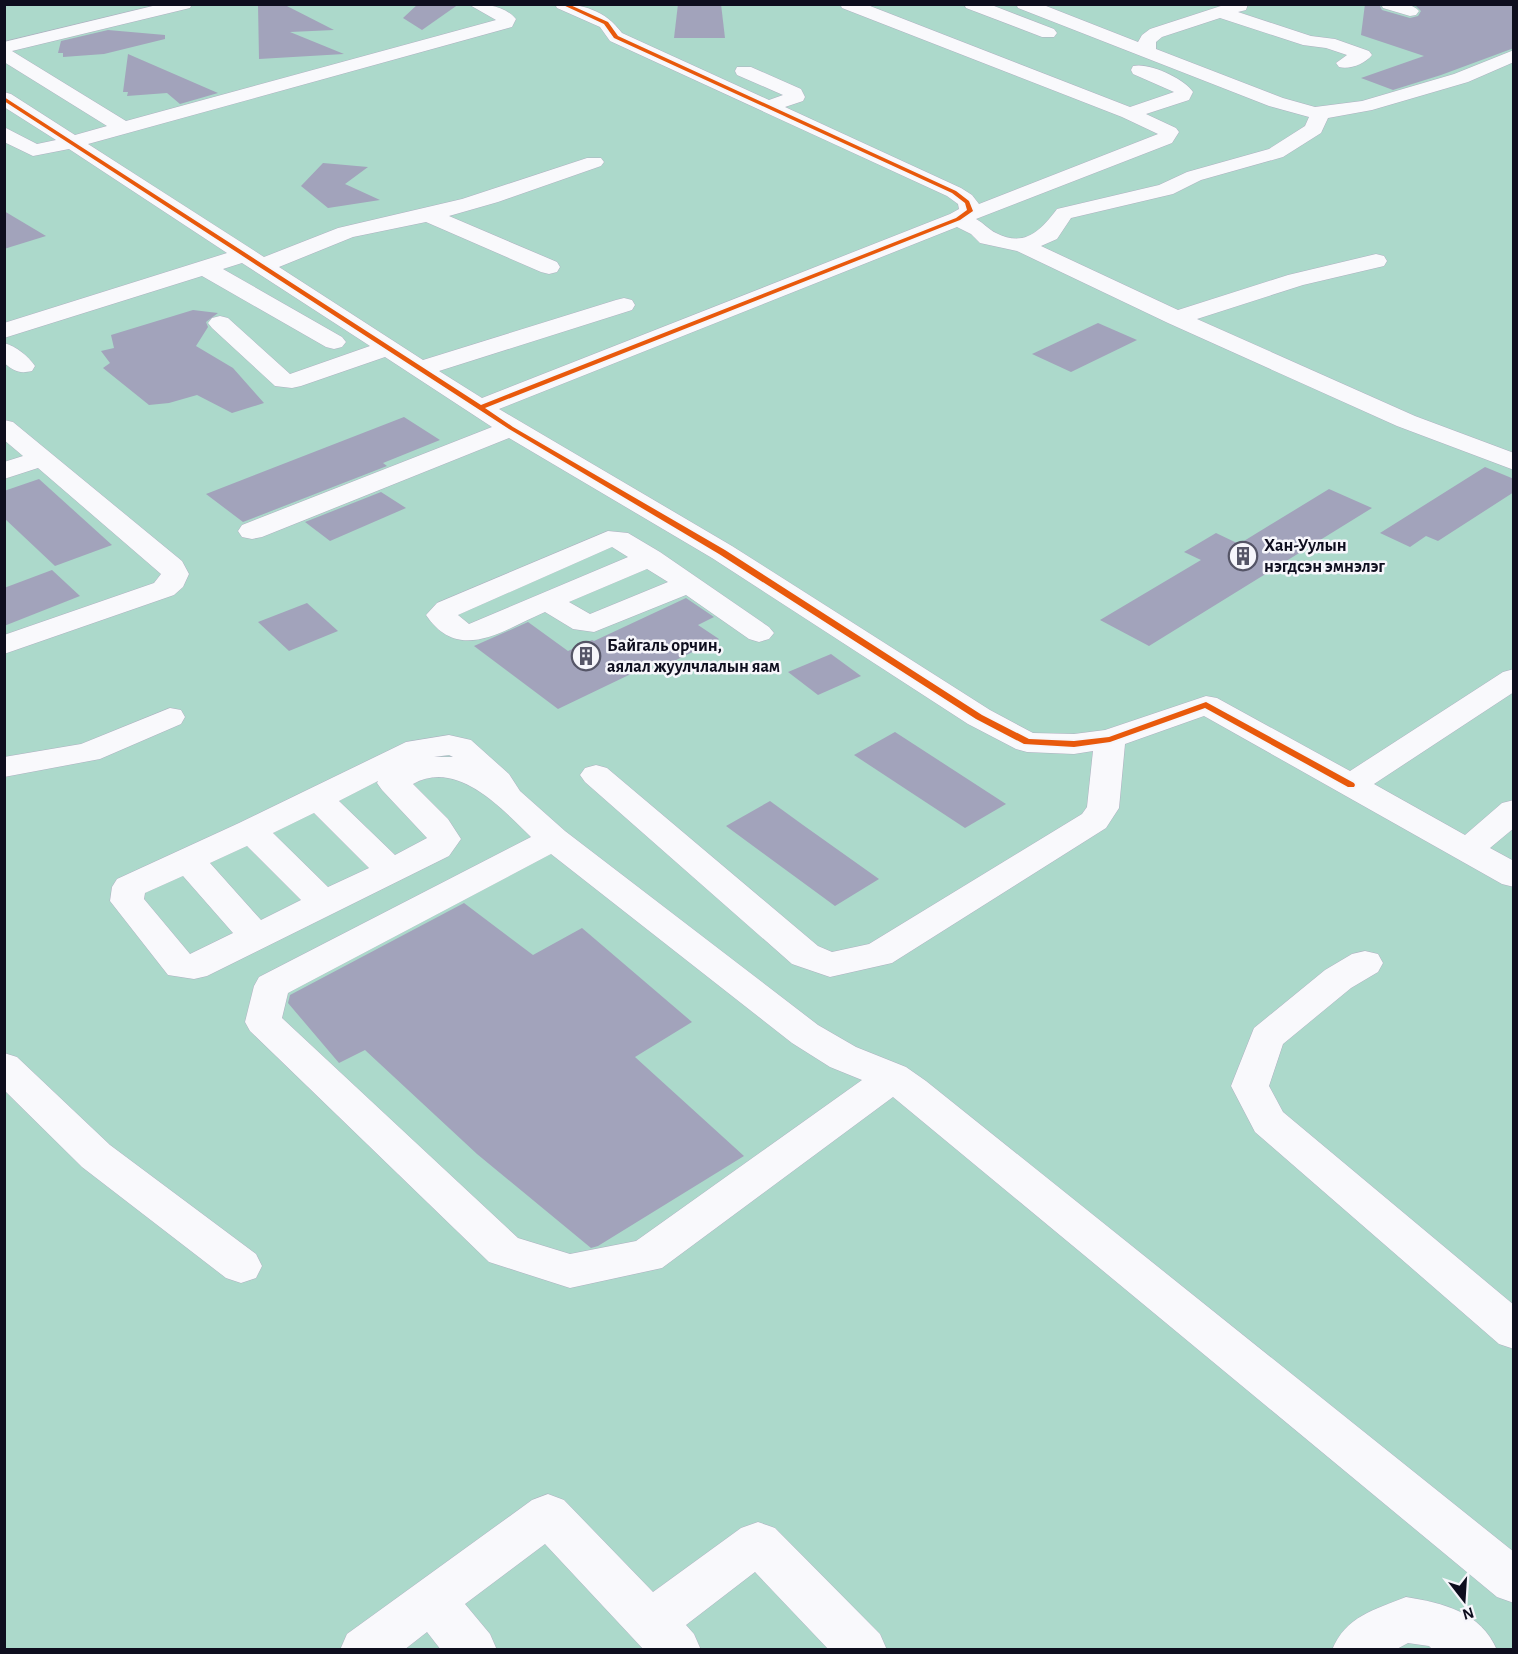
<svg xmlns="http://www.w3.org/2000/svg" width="1518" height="1654" font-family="'Alegreya Sans',sans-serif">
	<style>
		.green { fill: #acd9cb }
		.building { fill: #a2a3bb }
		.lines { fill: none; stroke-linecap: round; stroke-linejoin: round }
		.minor-casing { stroke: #afb0c1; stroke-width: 1 }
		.minor { fill: #f9f9fc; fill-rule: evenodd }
		.cycleway-casing { stroke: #f6f6fb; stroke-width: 4 }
		.cycleway { fill: #e8590c; fill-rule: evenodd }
		.labels { text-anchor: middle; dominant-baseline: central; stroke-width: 5; stroke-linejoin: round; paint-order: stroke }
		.poi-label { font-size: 18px; font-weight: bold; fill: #0e0e1e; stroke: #f6f6fb; text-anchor: start }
	</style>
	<rect width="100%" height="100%" fill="#d8daee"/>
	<polygon class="green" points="5,5 1513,5 1513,1649 5,1650"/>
	<g class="building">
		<polygon points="258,4 283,4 334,30 290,32 344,54 259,59"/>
		<polygon points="418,4 459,4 422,30 403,18"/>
		<polygon points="678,4 721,4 725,38 674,38"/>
		<polygon points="1365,4 1379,4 1382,10 1410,18 1418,16 1421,11 1414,4 1514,4 1514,48 1441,75 1393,90 1361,78 1424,56 1361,35"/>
		<polygon points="108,30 165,35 165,39 104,54 63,57 63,53 58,53 61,41"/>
		<polygon points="128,54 211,90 218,93 180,104 167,93 127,96 128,92 123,92"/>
		<polygon points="323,163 368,167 345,184 380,200 328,208 301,186"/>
		<polygon points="4,211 46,236 4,249"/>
		<polygon points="193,310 218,313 206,322 208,327 196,346 233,368 264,403 232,413 197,395 169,403 149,405 103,368 110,363 101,351 114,348 111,335"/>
		<polygon points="1098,323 1137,340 1071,372 1032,354"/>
		<polygon points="404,417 440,440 383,463 387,466 243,522 206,494"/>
		<polygon points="1485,467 1514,479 1514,492 1438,541 1426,536 1410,547 1380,533"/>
		<polygon points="39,479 112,545 55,566 4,518 4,491"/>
		<polygon points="1329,489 1372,508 1149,646 1100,620 1201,560 1184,552 1216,533 1239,544"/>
		<polygon points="381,492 406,508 330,541 305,522"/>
		<polygon points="52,570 80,596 4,626 4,588"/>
		<polygon points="686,598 714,617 698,625 719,639 664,666 658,661 558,709 474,646 528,622 568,651 592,640 594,641"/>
		<polygon points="307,603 338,631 289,651 258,622"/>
		<polygon points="831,654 861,676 818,695 788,672"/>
		<polygon points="895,732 1006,804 965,828 854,755"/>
		<polygon points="770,801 803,825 879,879 835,906 726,826"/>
		<polygon points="464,903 533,955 582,928 692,1022 635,1057 744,1156 598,1246 591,1248 477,1154 365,1050 339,1063 288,1003 290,995"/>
	</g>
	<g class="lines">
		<g class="minor-casing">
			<g id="minor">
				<path d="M161 4H192L190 8 12 51 126 121 496 20 468 4C484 4 504 5 516 19L512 27 88 144 264 257 338 228 462 199 587 158H601L604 162 601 166 498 202 449 216 557 262 560 267 557 272 549 274 541 272 426 222 353 237 279 267 423 360 616 300 624 298 632 300 635 305 632 310 439 371 482 398 950 214 959 209 958 204 947 196 610 41 600 27 557 8 555 4C583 4 605 10 622 33L769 100 783 95 737 75 735 71 737 67H751L801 89 805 97 803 101 785 107 961 188 972 195 979 204 1158 134 1122 117 842 8 840 4H865L1130 107 1174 92 1133 74 1131 70 1133 66C1149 62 1185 79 1193 92L1189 100 1146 114 1176 128 1179 132 1172 143 976 219C984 223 989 230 996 233 1025 248 1041 230 1057 209L1159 185 1187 172 1269 149 1305 126 1309 117 1269 106 1018 8 1016 4H1041L1138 42 1142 35 1150 29 1227 4H1248L1246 10 1238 12 1311 36 1335 39 1369 51 1372 55C1365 64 1349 70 1339 67L1336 63 1347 55 1326 48 1303 45 1220 18 1162 37 1156 42V49L1283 98 1315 107 1362 101 1454 74 1514 50V62L1468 82 1372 110 1328 118 1321 133 1283 157 1201 180 1173 194 1071 218 1057 239 1041 246 1178 310 1288 275 1376 254 1384 256 1387 261 1384 266 1303 285 1197 319 1415 416 1514 453V470L1397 426 1168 323 1017 251 980 243 971 234 957 227 499 409 732 546 990 710 1033 733 1074 734 1105 730 1206 696 1217 698 1350 771 1503 672 1514 669V692L1374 784 1465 835 1502 803 1514 800V828L1490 848 1514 861V887L1502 884 1204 716 1125 744 1119 808 1106 828 892 963 830 977 792 964 585 782 580 775 585 768 596 765 607 768 818 946 832 952 869 944 1082 814 1087 807 1093 751 1074 754 1027 752 1016 749 968 724 712 558 509 438 262 537 252 539 242 537 238 531 242 525 492 427 385 357 301 386 292 388 275 386 212 328 208 323 212 318 220 316 228 318 290 374 370 346 242 263 223 269 342 337 346 342 342 347 334 349 326 347 202 276 4 338V323L227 253 69 149 33 156 4 142V127L37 144 56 140 4 107V92L11 94 75 135 107 126 4 62V42Z"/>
				<polygon points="964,4 989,4 1054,29 1057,33 1054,37 1042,37 966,8"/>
				<path d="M1381 4C1393 4 1410 1 1419 11L1416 15 1410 16 1383 8Z"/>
				<path d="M4 343C16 346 28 356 35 366L32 371C19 374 14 371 4 363Z"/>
				<polygon points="4,420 13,422 182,561 189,574 183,587 174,595 4,654 4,635 154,583 161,574 38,468 4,479 4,462 23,456 4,440"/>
				<path d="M608 531 628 533 660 552 769 627 774 633 769 639 759 642 749 639 686 595 594 632 573 629 545 612C503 630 459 664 426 615L437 603ZM612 547 628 557 469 624 458 615ZM647 569 668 582 590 614 569 602Z"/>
				<polygon points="170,708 181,710 185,717 181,724 100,759 4,777 4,757 81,744"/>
				<path d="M449 735 471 740 509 774 520 791 565 831 818 1025 856 1047 906 1067 926 1081 1514 1552V1603L1497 1597 893 1097 662 1268 570 1288 489 1262 250 1031 245 1022 254 986 259 977 531 837C501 808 457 759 413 784L448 819 461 839 449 856 207 976 194 979 168 975 110 901 112 887 117 879 239 823 406 742ZM449 755 453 757H434ZM378 781 377 783 382 790 427 838 395 855 339 801ZM314 813 369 868 328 887 273 833ZM247 846 301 900 261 920 210 863ZM551 854 792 1043 830 1067 862 1080 636 1241 570 1254 518 1238 282 1018 288 993ZM183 876 233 933 190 954 144 899 145 893Z"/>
				<polygon points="1365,951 1378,954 1383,963 1378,972 1351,988 1283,1044 1269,1086 1283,1112 1514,1305 1514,1349 1499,1344 1255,1132 1231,1086 1254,1028 1325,970 1352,954"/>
				<polygon points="4,1053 17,1057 110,1145 256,1254 262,1266 256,1278 241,1283 226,1278 82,1167 4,1090"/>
				<polygon points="548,1494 564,1500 653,1592 741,1528 758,1522 775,1528 880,1634 887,1650 829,1650 755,1572 686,1625 694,1634 701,1650 644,1650 545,1544 465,1604 490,1634 497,1650 441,1650 427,1632 404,1650 340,1650 347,1634 532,1500"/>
				<path d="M1406 1597C1443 1603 1481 1612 1497 1650H1433L1429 1646 1408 1643 1395 1650H1332C1346 1616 1374 1610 1406 1597Z"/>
			</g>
		</g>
		<use href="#minor" class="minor"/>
		<g class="cycleway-casing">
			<polygon id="cycleway" points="561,4 568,4 608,22 618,36 956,191 969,201 973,211 960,220 485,408 513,427 725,550 982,715 1029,739 1074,741 1109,737 1206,702 1354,783 1355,785 1354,787 1348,787 1205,708 1110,742 1074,747 1024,744 976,719 719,554 509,429 4,101 4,97 481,405 956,218 967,210 965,203 952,193 614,38 604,24"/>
		</g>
		<use href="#cycleway" class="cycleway"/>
	</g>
	<defs>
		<g id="building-ring" transform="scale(1.5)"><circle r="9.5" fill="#f6f6fb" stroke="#555567" stroke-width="1.5"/><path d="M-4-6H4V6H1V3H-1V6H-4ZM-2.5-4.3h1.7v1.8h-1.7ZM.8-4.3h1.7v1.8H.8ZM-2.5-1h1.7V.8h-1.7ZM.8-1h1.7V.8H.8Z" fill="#555567"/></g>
	</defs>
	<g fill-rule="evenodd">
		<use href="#building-ring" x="1243" y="556"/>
		<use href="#building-ring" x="586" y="656"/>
	</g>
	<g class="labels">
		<g class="poi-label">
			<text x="1264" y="546">Хан-Уулын<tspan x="1264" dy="21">нэгдсэн эмнэлэг</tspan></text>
			<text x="607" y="646">Байгаль орчин,<tspan x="607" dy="21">аялал жуулчлалын яам</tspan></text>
		</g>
	</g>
	<rect width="1518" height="1654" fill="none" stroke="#0e0e1e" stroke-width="12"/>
	<g transform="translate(1464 1600) rotate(163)" stroke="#f6f6fb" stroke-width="4.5" paint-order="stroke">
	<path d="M0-4.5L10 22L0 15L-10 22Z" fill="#0e0e1e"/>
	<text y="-9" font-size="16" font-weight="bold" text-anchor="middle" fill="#0e0e1e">N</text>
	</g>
</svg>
